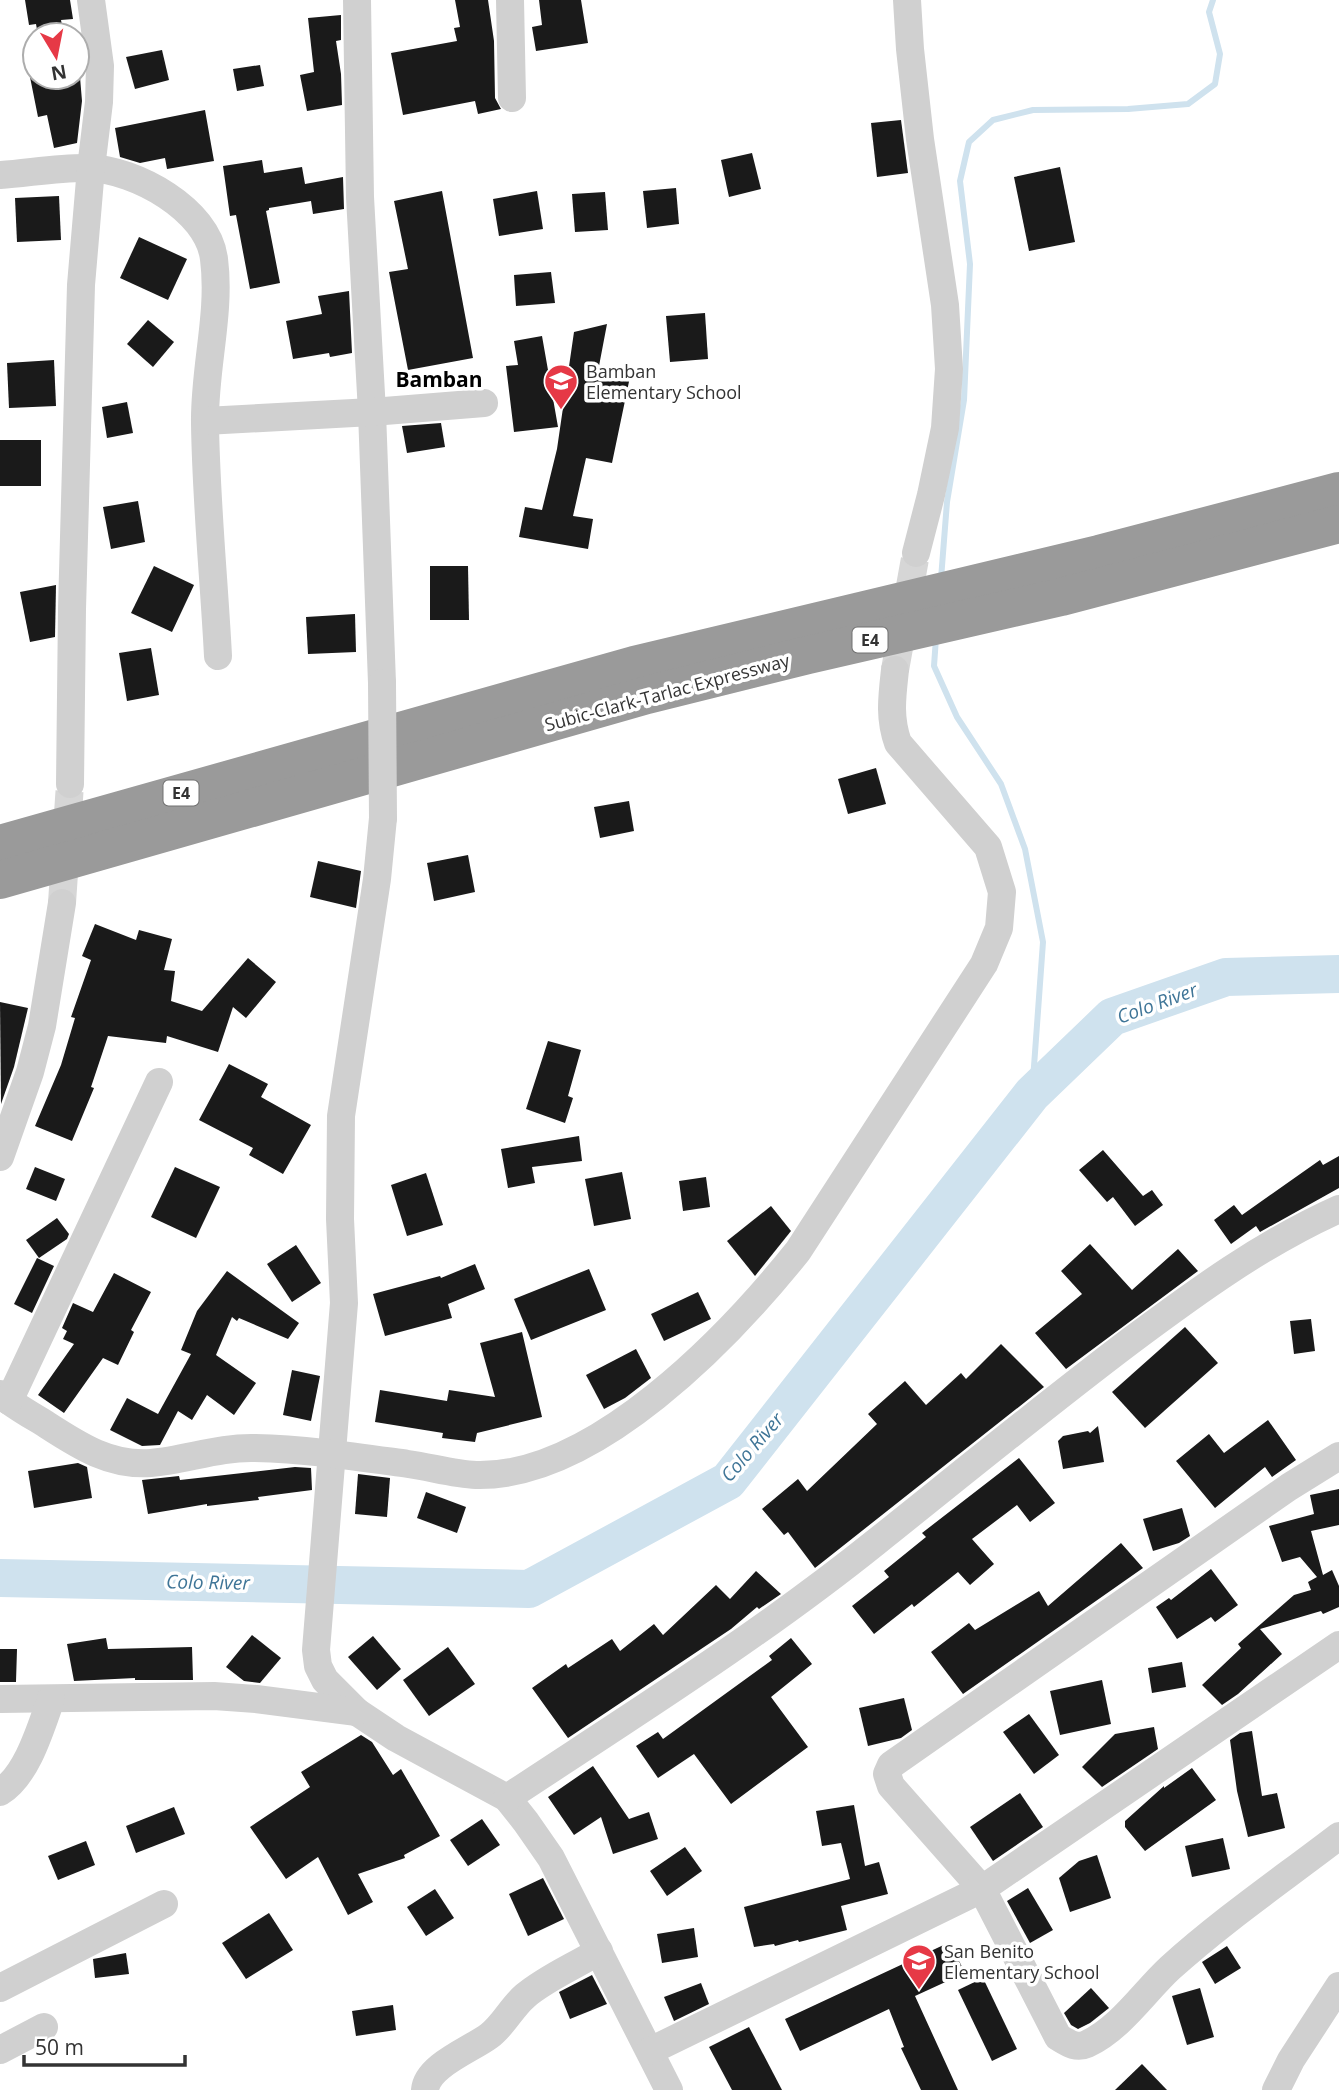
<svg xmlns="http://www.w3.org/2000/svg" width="1339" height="2090" font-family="'Open Sans',sans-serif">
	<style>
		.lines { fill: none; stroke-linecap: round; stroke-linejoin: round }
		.stream { stroke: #cfe2ee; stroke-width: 6 }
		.river { stroke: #cfe2ee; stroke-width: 38 }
		.building { fill: #1a1a1a }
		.minor-tunnel { stroke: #d6d6d6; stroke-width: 28; stroke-dasharray: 28 14; stroke-linecap: butt }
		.minor { stroke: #d0d0d0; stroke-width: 28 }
		.highway { stroke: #9a9a9a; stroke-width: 38 }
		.minor-bridge { stroke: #d0d0d0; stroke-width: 28 }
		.labels { text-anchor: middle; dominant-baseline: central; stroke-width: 7; stroke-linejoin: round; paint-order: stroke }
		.shield { fill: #fff; stroke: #707070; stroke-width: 2 }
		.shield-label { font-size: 16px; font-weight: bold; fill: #333 }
		.poi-label { font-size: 18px; fill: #333; stroke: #fff; text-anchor: start }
		.street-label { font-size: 18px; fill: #333; stroke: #fff }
		.water-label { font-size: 19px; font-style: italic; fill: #3f7597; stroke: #fff }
		.quarter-label { font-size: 21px; font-weight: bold; fill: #000; stroke: #fff }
	</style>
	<rect width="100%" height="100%" fill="#fff"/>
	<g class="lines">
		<g class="stream">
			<polyline points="941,579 947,502 964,400 970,264 960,181 969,142 993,120 1033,110 1128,109 1188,104 1215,84 1220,54 1209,12 1213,0"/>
			<polyline points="936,638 934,666 957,717 1001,784 1025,849 1043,942 1032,1094"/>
		</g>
		<polyline class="river" points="0,1578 529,1589 728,1481 1032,1094 1112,1017 1226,977 1339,974"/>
	</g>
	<g class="building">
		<polygon points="25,0 70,0 73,19 61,20 64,35 38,35 36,24 29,25"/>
		<polygon points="455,0 488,0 494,41 495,98 501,109 478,114 475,101 403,115 391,53 457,41 454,28 460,27"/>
		<polygon points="539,0 581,0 588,43 536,51 532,27 542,25"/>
		<polygon points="341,15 341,40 336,41 341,74 342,105 307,111 300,75 314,72 308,18"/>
		<polygon points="162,50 169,80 135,89 126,57"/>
		<polygon points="260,65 264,86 237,91 233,69"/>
		<polygon points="30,77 80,77 82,101 77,143 54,148 47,115 38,117"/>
		<polygon points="205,110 214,161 167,169 165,158 140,163 120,157 115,128"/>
		<polygon points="901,120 908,173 877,177 871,123"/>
		<polygon points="752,153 761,189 729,197 721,160"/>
		<polygon points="262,160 264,173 302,167 305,184 343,177 344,209 313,214 311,201 269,208 269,210 266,211 280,283 250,289 236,215 230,216 223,166"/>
		<polygon points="1060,167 1075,242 1029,251 1014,177"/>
		<polygon points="676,188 679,224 647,228 643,191"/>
		<polygon points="442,191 473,358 408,370 389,272 408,269 394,201"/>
		<polygon points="537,191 543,229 499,236 493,199"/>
		<polygon points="605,192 608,230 575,232 572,194"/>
		<polygon points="59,196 61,240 17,242 15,198"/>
		<polygon points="139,237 187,259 168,300 120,278"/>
		<polygon points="551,272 555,303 516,306 514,275"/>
		<polygon points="349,291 352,353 330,357 329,353 293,359 286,321 322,314 318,296"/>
		<polygon points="705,313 708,359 670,362 666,316"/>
		<polygon points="148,320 174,342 153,367 127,344"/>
		<polygon points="607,324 599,366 631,372 612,463 586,458 573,516 593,519 588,549 519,537 525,507 542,510 557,449 574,332"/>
		<polygon points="542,336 558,427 514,432 506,366 518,365 514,341"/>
		<polygon points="54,360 56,406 9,408 7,363"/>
		<polygon points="127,402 133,433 107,438 102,407"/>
		<polygon points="441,423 445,447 407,453 402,426"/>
		<rect x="0" y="440" width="41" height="46"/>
		<polygon points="138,501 145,542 111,549 103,507"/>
		<polygon points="154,566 194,585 172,632 131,613"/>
		<polygon points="430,566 468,566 469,620 430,620"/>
		<polygon points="56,585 55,637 30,642 20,592"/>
		<polygon points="355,614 356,652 308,654 306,617"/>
		<polygon points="151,648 159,695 127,701 119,653"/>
		<polygon points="876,768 886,804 848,814 838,779"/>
		<polygon points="629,801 634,831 600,838 594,807"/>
		<polygon points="468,855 475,892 434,901 427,863"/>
		<polygon points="318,861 361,871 356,908 310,897"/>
		<polygon points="95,924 136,940 139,930 172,939 164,970 175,971 171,1001 202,1011 248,958 276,982 246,1018 233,1007 218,1052 167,1036 166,1043 108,1036 91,1087 94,1088 72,1141 35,1126 61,1065 75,1018 71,1017 91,960 82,956"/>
		<polygon points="0,1002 28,1008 14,1067 1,1104"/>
		<polygon points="548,1041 581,1050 568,1096 573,1098 565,1123 526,1109"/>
		<polygon points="229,1064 268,1084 261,1097 311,1125 283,1174 249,1155 253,1148 199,1120"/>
		<polygon points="579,1136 582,1161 532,1167 535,1183 508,1188 501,1149"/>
		<polygon points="1103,1150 1143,1196 1152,1190 1163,1205 1135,1226 1113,1197 1107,1202 1079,1170"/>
		<polygon points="1339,1156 1339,1188 1260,1232 1256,1226 1231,1244 1214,1220 1234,1205 1242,1215 1320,1160 1323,1165"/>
		<polygon points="35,1167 65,1179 56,1201 26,1189"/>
		<polygon points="175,1167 220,1187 196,1238 151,1217"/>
		<polygon points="622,1172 631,1219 594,1226 585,1179"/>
		<polygon points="426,1173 443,1225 407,1236 391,1185"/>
		<polygon points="706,1177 710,1207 683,1211 679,1181"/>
		<polygon points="771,1206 791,1231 755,1276 727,1241"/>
		<polygon points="57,1218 69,1234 67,1239 39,1258 26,1240"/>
		<polygon points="1090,1244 1132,1290 1178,1249 1198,1271 1066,1369 1035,1333 1082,1294 1061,1271"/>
		<polygon points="296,1245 321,1283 292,1302 267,1264"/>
		<polygon points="37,1258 54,1266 32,1313 14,1304"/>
		<polygon points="475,1264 485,1289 448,1304 452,1318 385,1336 373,1294 440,1276 441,1278"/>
		<polygon points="589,1269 606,1310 531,1340 514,1299"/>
		<polygon points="227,1271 299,1323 288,1339 239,1318 237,1321 232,1317 216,1355 256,1383 234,1415 207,1395 192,1420 178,1411 160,1445 142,1446 110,1430 127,1398 158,1414 191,1354 181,1350 197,1311"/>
		<polygon points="114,1273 151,1292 131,1330 134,1332 118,1365 103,1358 64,1413 38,1395 74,1344 63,1339 67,1331 62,1328 73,1303 93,1312"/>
		<polygon points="698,1292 711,1319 664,1341 651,1314"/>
		<polygon points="1311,1319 1315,1351 1294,1354 1290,1321"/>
		<polygon points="1185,1327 1218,1363 1145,1428 1112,1392"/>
		<polygon points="522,1332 542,1417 477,1433 475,1442 442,1438 443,1433 375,1422 380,1390 447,1401 449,1390 495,1397 480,1343"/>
		<polygon points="1001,1344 1044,1387 815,1568 788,1532 784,1535 762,1509 798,1479 807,1491 877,1424 868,1414 905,1381 926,1405 961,1373 966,1379"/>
		<polygon points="636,1349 651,1378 625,1398 604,1409 586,1375"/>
		<polygon points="292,1370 320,1376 311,1421 283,1415"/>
		<polygon points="1268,1420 1296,1460 1272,1477 1265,1467 1215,1508 1176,1461 1209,1434 1224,1453"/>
		<polygon points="1098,1426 1104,1462 1063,1469 1058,1441 1063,1436 1088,1431 1090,1433"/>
		<polygon points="1019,1458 1055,1503 1030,1522 1017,1505 972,1539 994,1564 970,1585 958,1572 914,1607 912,1604 874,1634 852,1606 889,1577 884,1571 926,1537 922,1533"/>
		<polygon points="78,1463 87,1467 92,1498 34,1508 28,1471"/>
		<polygon points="295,1467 311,1468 312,1490 258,1497 259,1500 207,1506 207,1504 148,1514 142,1480 179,1476 180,1480"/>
		<polygon points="358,1474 390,1478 387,1517 355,1514"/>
		<polygon points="1339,1489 1339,1525 1311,1531 1323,1575 1332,1570 1339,1586 1339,1607 1323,1614 1321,1611 1260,1629 1282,1654 1238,1694 1222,1705 1202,1685 1241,1648 1238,1644 1294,1595 1311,1590 1308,1582 1317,1577 1300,1557 1282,1562 1269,1526 1314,1514 1310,1495"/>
		<polygon points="426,1492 466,1507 457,1533 417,1518"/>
		<polygon points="1182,1508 1190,1536 1179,1543 1153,1551 1143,1519"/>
		<polygon points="1121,1543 1143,1568 963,1694 931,1652 969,1623 975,1630 1039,1591 1048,1606"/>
		<polygon points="1211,1569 1238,1605 1215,1622 1211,1617 1177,1639 1156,1607 1169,1598 1171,1600"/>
		<polygon points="756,1571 781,1594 759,1609 757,1607 731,1629 568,1738 532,1688 566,1664 568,1668 612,1639 620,1651 654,1624 663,1635 716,1585 730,1599"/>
		<polygon points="252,1635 281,1658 260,1683 244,1681 226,1667"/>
		<polygon points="373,1636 401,1669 377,1690 348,1657"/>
		<polygon points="106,1638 108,1649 192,1647 193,1680 135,1680 135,1678 74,1681 67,1644"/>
		<polygon points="791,1638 812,1664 771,1697 808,1747 731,1804 694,1754 658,1778 636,1746 658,1732 663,1739 772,1660 769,1656"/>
		<polygon points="448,1647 475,1684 429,1716 403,1680"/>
		<polygon points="0,1649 17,1649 16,1682 0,1682"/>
		<polygon points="1182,1662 1186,1687 1152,1693 1148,1668"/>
		<polygon points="1102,1680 1111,1724 1060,1735 1050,1691"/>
		<polygon points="904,1698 912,1730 901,1738 868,1746 859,1708"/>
		<polygon points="1029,1714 1059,1755 1034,1774 1003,1732"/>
		<polygon points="1154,1727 1158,1749 1102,1787 1082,1767 1115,1734"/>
		<polygon points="1252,1731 1262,1796 1277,1793 1285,1828 1248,1837 1237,1791 1230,1740 1240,1733"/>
		<polygon points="361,1735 372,1742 393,1775 401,1769 440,1836 404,1855 405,1858 358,1874 373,1902 348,1915 318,1857 286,1879 250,1827 310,1787 301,1772"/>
		<polygon points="593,1766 629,1819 649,1812 658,1839 613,1854 601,1817 574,1835 548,1797"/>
		<polygon points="1192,1768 1216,1800 1145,1851 1125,1827 1125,1821 1164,1786 1164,1788"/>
		<polygon points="1020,1793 1043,1827 993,1861 970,1827"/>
		<polygon points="854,1805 865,1866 879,1862 888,1894 841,1906 847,1930 799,1942 798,1940 775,1946 774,1944 754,1947 744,1907 850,1879 841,1843 822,1846 816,1811"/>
		<polygon points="174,1807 185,1834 136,1853 126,1826"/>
		<polygon points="482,1819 500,1845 468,1866 450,1840"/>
		<polygon points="1223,1838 1230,1869 1192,1877 1185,1846"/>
		<polygon points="86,1841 95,1865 58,1880 48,1856"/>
		<polygon points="685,1847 702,1871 667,1896 650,1871"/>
		<polygon points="1097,1855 1111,1898 1070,1912 1059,1878 1079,1861"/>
		<polygon points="543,1878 564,1919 528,1936 509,1894"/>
		<polygon points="1028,1888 1053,1930 1030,1943 1007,1901"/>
		<polygon points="435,1889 454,1918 426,1936 407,1907"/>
		<polygon points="269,1913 293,1950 246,1979 222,1943"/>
		<polygon points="694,1928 698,1957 662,1963 657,1934"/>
		<polygon points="950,1942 965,1973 915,1996 958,2090 921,2090 901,2048 904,2047 889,2009 800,2051 785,2019"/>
		<polygon points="1227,1946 1241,1968 1215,1984 1202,1962"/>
		<polygon points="126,1953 129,1974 95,1978 93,1959"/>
		<polygon points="592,1975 607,2004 570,2019 559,1992"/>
		<polygon points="983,1978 1017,2049 992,2061 958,1990"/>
		<polygon points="701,1983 709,2004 674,2021 664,1997"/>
		<polygon points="1091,1988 1109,2008 1090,2023 1078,2029 1071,2025 1064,2013"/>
		<polygon points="1200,1988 1214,2037 1187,2045 1172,1996"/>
		<polygon points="393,2005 396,2030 356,2036 352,2011"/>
		<polygon points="749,2027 782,2090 732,2090 709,2047"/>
		<polygon points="1142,2064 1167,2090 1115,2090"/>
	</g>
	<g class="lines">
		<g class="minor-tunnel">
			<polyline points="895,670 916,553"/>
			<polyline points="62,903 70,784"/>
		</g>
		<g class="minor">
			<polyline points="357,0 360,197 372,412 382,683"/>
			<polyline points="510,0 512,98"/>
			<polyline points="907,0 910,49 920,139 945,305 949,369 945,428 931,495 916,553"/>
			<path d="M0 175C29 173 61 167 90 168 135 170 208 209 214 259 221 313 204 369 205 423 206 501 214 579 218 656"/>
			<polyline points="205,421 372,412 484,403"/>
			<polyline points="70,784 72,609 81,285 91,168 99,102 100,66 91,0"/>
			<polyline points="383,818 377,879 341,1116 340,1219 344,1303 316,1650 318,1666 325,1680 357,1712 396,1738 507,1798 526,1822 551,1858 669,2090"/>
			<polyline points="0,1157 30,1072 42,1026 62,903"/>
			<path d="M0 1394C13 1405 29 1414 44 1423 78 1445 109 1466 151 1463 186 1460 219 1447 255 1448 307 1449 358 1457 408 1464 430 1467 454 1474 476 1475 595 1478 729 1337 798 1251L984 964 999 928 1002 892 988 847 898 743C889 718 892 697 895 670"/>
			<polyline points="9,1401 159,1082"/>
			<path d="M1339 1456 1289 1487 891 1765 887 1774 891 1786 982 1889 1058 2037C1068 2043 1076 2049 1087 2044 1121 2028 1144 1992 1170 1968 1223 1920 1283 1879 1339 1836"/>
			<polyline points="0,1699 214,1696 256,1699 357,1712"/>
			<path d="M0 1792C27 1776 41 1727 51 1699"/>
			<path d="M507 1798C631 1716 759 1636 876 1542 960 1475 1043 1407 1129 1342 1196 1292 1263 1243 1339 1209"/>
			<polyline points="0,1988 164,1904"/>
			<polyline points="0,2050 44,2027"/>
			<polyline points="650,2051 982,1889 1339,1645"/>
			<path d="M425 2090C427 2066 470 2050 489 2036 503 2026 511 2008 525 1996 546 1978 575 1966 599 1951"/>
			<polyline points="1276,2090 1291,2060 1339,1986"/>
		</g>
		<g class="highway">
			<polyline points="0,844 634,665 1099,554 1339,491"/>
			<polyline points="0,880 647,695 808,655 1061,597 1339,524"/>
		</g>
		<polyline class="minor-bridge" points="382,683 383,818"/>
	</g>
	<defs>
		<g id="school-pin" transform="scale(1.75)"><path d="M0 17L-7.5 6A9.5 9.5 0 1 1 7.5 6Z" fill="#e63946" stroke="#fff"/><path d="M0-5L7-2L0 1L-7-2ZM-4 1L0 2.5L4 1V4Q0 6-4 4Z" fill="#fff"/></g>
	</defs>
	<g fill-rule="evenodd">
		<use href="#school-pin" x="561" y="381"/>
		<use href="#school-pin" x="919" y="1961"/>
	</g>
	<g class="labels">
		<g class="shield">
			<rect x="852.5" y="627.5" width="35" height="25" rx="5"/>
			<rect x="163.5" y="780.5" width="35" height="25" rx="5"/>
		</g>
		<g class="shield-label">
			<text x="870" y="640">E4</text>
			<text x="181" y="793">E4</text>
		</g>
		<g class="poi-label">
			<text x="586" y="371">Bamban<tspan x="586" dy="21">Elementary School</tspan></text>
			<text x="944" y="1951">San Benito<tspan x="944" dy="21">Elementary School</tspan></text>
		</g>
		<g class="street-label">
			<text transform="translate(667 692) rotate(-15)">Subic-Clark-Tarlac Expressway</text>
		</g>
		<g class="water-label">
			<text transform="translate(1157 1003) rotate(-20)">Colo River</text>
			<text transform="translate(752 1447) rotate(-49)">Colo River</text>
			<text transform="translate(208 1582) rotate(1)">Colo River</text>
		</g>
		<g class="quarter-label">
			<text x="439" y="379">Bamban</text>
		</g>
	</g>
	<g transform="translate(56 56) rotate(170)"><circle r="33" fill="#ffffff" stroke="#adadad" stroke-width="2"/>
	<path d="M0-5L12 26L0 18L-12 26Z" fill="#e63946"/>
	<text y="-10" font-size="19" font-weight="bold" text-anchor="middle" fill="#333333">N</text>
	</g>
	<path d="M24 2055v10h161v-10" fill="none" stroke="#333333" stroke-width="3.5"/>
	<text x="35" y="2055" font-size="21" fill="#333333" stroke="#ffffff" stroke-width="5" paint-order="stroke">50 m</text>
</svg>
